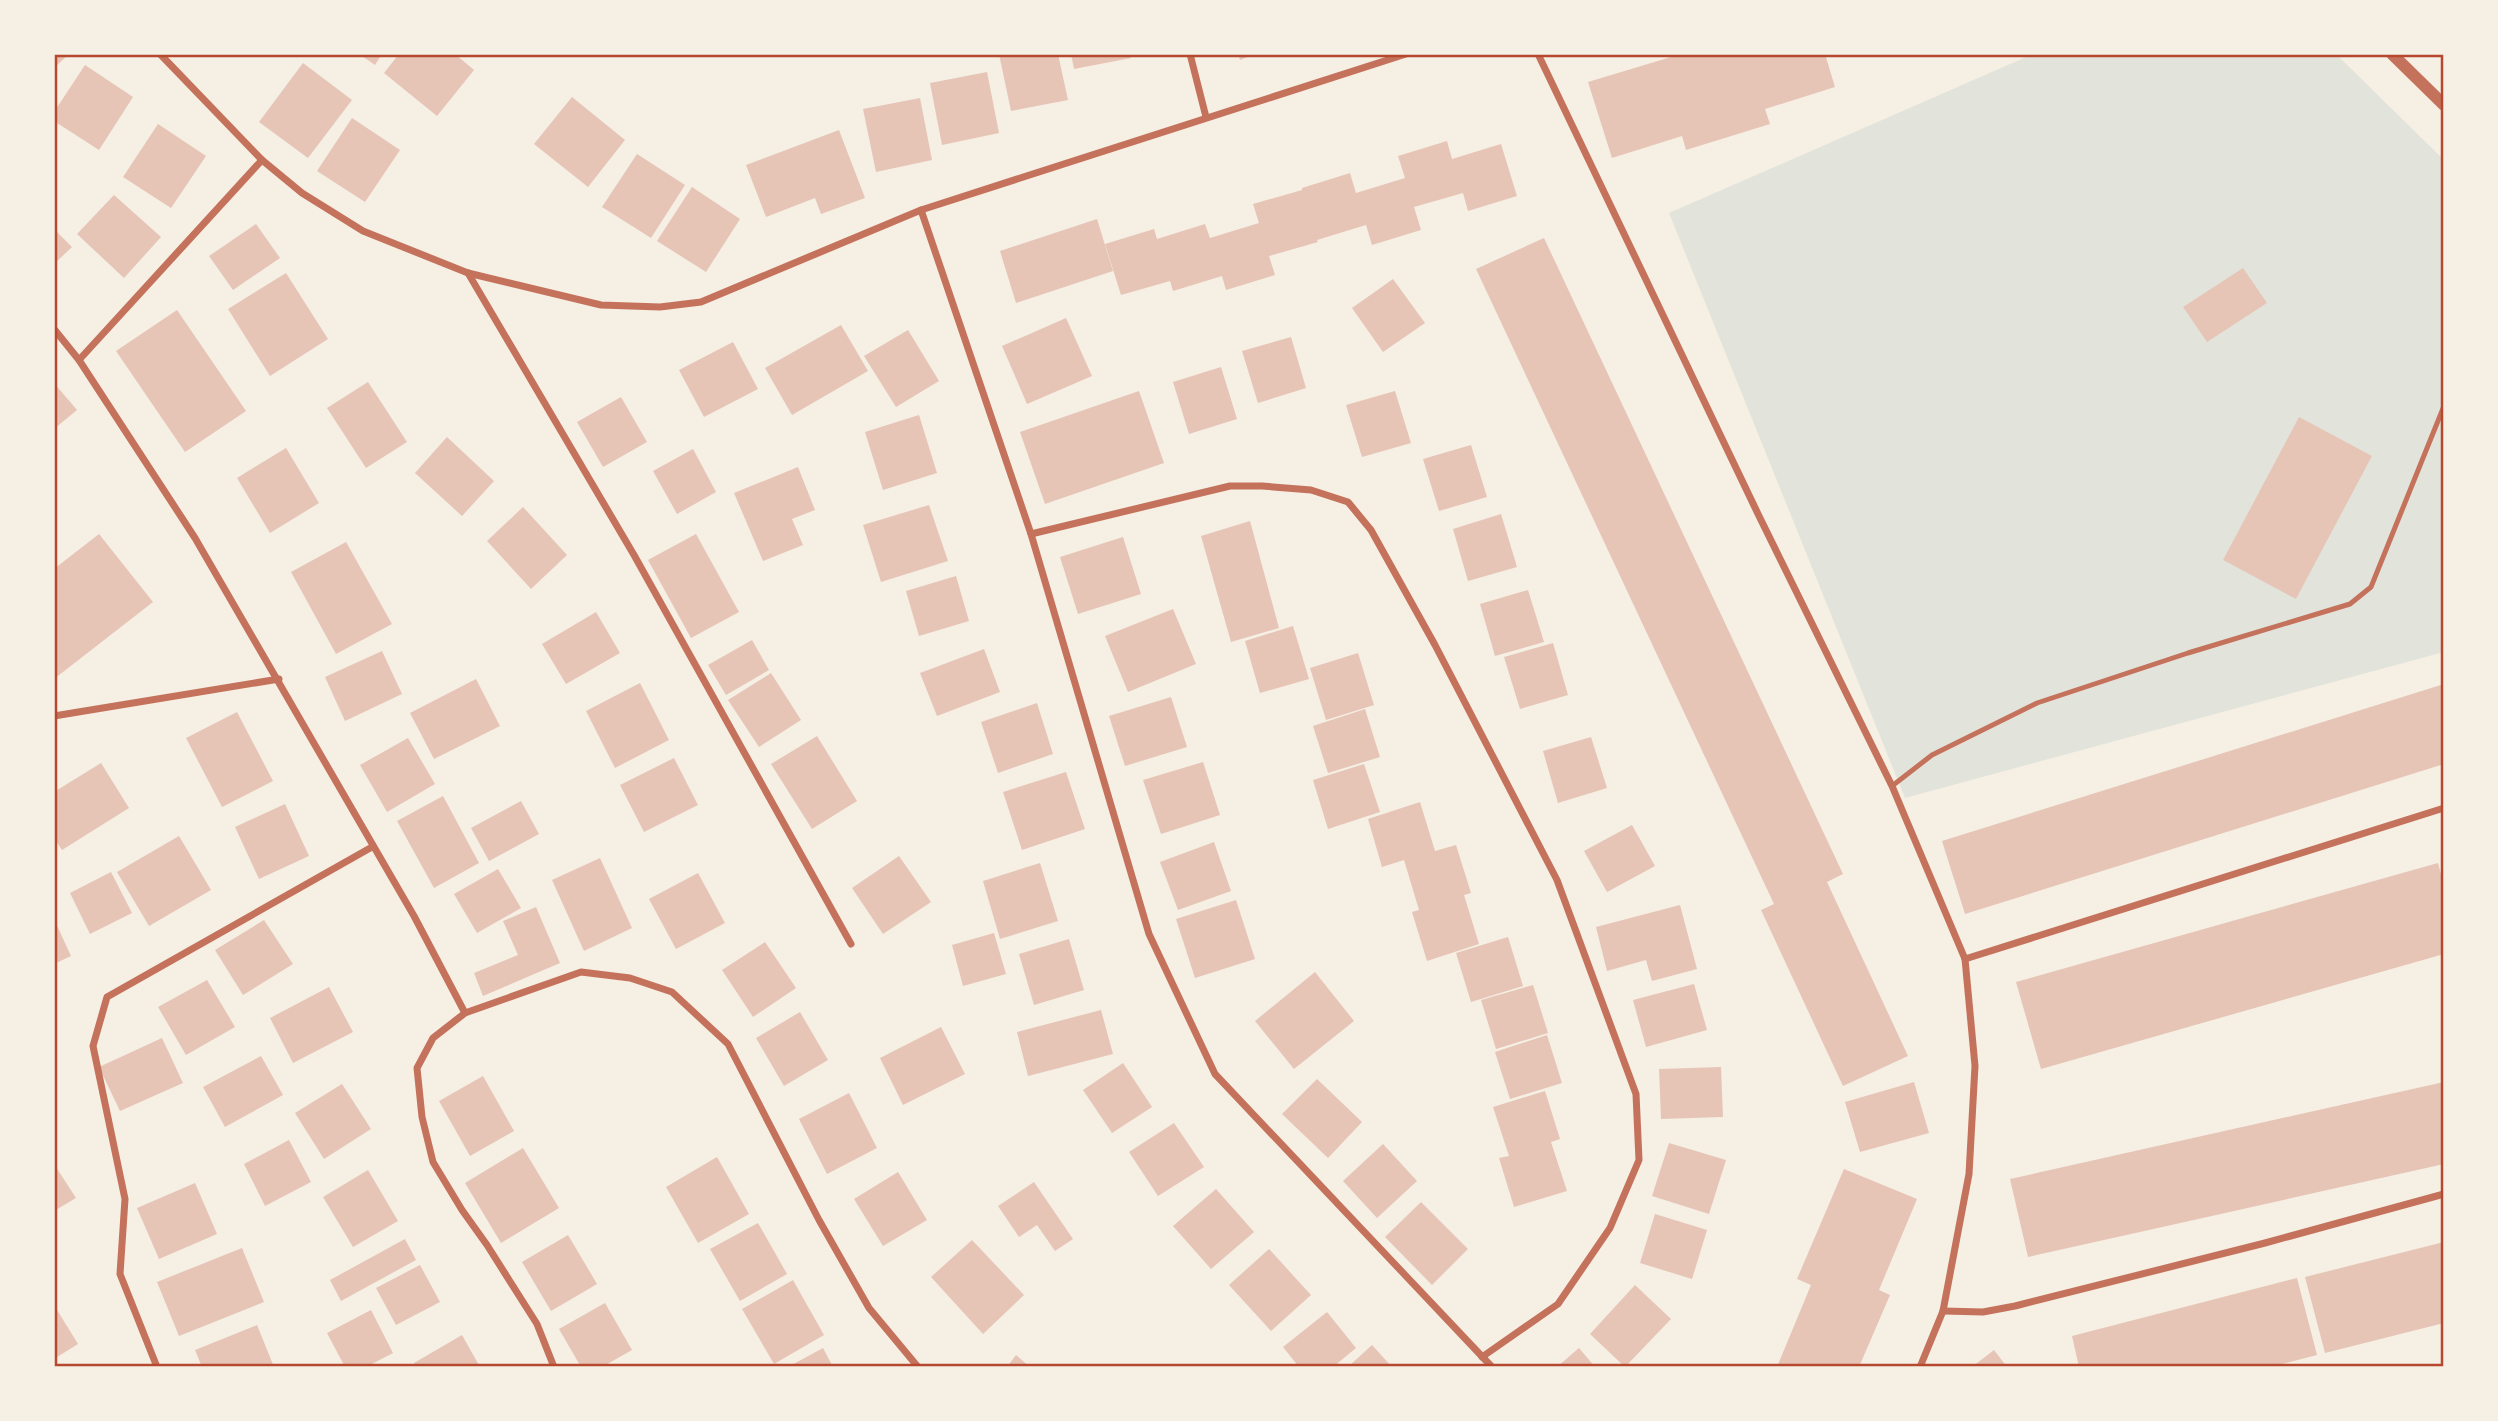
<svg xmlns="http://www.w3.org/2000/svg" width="2498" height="1421" font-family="Jost,sans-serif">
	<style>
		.green { fill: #e2e4dc }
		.building { fill: #e6c5b7 }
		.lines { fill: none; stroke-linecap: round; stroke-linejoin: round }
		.service { stroke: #c5725c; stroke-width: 5 }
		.minor { stroke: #c5725c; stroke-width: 7 }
		.tertiary { stroke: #c5725c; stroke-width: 12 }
		.neatline { fill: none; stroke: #b5482f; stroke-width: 2.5 }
	</style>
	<rect width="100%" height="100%" fill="#f6efe4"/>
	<polygon class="green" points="2033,54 2336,54 2444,160 2444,652 1905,798 1669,213"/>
	<g class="building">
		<polygon points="54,54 69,54 54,68"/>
		<polygon points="359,54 382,54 375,65"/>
		<polygon points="399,54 455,54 474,70 437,116 384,73"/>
		<polygon points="999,54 1058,54 1068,100 1011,111"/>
		<polygon points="1071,54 1130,54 1131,58 1074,69"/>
		<polygon points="1238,54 1255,54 1240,60"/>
		<polygon points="1681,54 1825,54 1835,87 1765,109 1770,124 1686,150 1682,136 1612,158 1588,82"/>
		<polygon points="303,63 352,100 308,158 259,122"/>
		<polygon points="85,65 133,97 99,150 54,121 54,112"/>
		<polygon points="987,72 999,133 942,145 930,83"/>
		<polygon points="572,97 625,140 588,187 534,144"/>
		<polygon points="920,98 932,160 876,172 863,109"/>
		<polygon points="352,118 400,150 365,202 317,171"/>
		<polygon points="158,124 206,156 171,208 123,177"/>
		<polygon points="839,130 865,198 821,214 815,198 766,217 746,165"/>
		<polygon points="1447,141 1452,159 1501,144 1517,196 1468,211 1463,193 1414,207 1421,230 1372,245 1366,225 1317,240 1318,242 1269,256 1275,275 1226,290 1222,276 1173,291 1170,281 1121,295 1105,244 1154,229 1157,239 1205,224 1210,238 1259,223 1253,204 1302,190 1302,188 1350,173 1356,193 1405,178 1398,156"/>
		<polygon points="637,154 685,185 651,238 602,207"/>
		<polygon points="692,187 740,219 706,272 657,241"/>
		<polygon points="114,195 161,237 124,278 77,234"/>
		<polygon points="1097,219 1113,271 1016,303 1000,251"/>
		<polygon points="256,224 280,258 233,290 209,256"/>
		<polygon points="54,229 72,247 54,264"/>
		<polygon points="1544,238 1843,874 1827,882 1908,1056 1843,1086 1761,910 1774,904 1476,269"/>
		<polygon points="2243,268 2267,303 2207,342 2183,307"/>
		<polygon points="286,273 328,339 270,376 228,309"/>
		<polygon points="1393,279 1425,323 1383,352 1352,308"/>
		<polygon points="177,310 246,411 185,452 116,351"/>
		<polygon points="1066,318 1092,376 1027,404 1002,346"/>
		<polygon points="841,325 868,371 792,415 765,368"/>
		<polygon points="908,330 939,381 896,407 864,356"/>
		<polygon points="1291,337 1306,388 1258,403 1242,351"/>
		<polygon points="733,342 758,389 704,417 679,370"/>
		<polygon points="1221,367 1237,419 1189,434 1173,382"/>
		<polygon points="368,382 407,442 366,468 327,408"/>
		<polygon points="54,383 77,410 54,429"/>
		<polygon points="1139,391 1164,463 1045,504 1020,432"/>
		<polygon points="1395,391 1411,443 1362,457 1346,405"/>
		<polygon points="621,397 647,442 603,467 577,422"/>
		<polygon points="919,415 937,473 883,490 865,432"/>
		<polygon points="2299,417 2372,456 2296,599 2223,560"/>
		<polygon points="447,437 494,481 462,516 415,473"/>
		<polygon points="1471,445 1487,497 1439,511 1423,459"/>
		<polygon points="286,448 319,503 270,533 237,478"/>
		<polygon points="693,449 716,492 677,514 653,471"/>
		<polygon points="798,467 815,510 792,519 803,545 763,561 734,493"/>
		<polygon points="929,505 948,561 881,582 863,525"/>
		<polygon points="523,507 567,555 531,589 487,541"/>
		<polygon points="1501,514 1517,567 1468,581 1453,529"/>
		<polygon points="1250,521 1279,628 1231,642 1201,536"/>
		<polygon points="99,534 153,602 54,679 54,569"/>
		<polygon points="696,534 739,612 691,638 648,560"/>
		<polygon points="1123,537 1141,594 1078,614 1060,557"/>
		<polygon points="346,542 392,624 336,654 291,572"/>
		<polygon points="956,576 969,621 919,636 906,591"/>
		<polygon points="1528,590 1544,642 1495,656 1480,604"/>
		<polygon points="1173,609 1196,664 1128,692 1105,636"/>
		<polygon points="596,612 620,653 566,684 542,644"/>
		<polygon points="1293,626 1309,679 1260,693 1245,641"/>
		<polygon points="752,640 769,670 726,695 708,665"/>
		<polygon points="1553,643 1568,695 1520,709 1504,657"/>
		<polygon points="984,649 1000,692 937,716 920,673"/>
		<polygon points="382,651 402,694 345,721 325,677"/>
		<polygon points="1358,653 1374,705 1326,720 1310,668"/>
		<polygon points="771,673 801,720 759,747 728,700"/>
		<polygon points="476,679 500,726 434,759 410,713"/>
		<polygon points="640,683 669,740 615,768 586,711"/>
		<polygon points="2444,684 2444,764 1965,914 1942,841"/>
		<polygon points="1171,697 1187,747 1125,766 1109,716"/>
		<polygon points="1037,703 1053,754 998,773 981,722"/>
		<polygon points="1365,709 1380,757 1328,773 1313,726"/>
		<polygon points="237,712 273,781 222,807 186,738"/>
		<polygon points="817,736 857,801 812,829 771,764"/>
		<polygon points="1591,737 1607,788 1558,803 1543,751"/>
		<polygon points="408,738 435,784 387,812 360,765"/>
		<polygon points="674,758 698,805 644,832 620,785"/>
		<polygon points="1203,762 1220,815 1161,834 1143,780"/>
		<polygon points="101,763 129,808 62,850 54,838 54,792"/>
		<polygon points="1364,764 1380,812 1328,829 1313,780"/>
		<polygon points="1066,772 1085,829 1022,850 1003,792"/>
		<polygon points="443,796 479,863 434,888 397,821"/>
		<polygon points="521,801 539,834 489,861 471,828"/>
		<polygon points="1420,802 1435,851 1456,845 1471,893 1464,895 1479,944 1427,961 1412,912 1419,910 1404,860 1382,867 1368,819"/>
		<polygon points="285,804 309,856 259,879 235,827"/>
		<polygon points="1632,825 1655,866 1607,892 1584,851"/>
		<polygon points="179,836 211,890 149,926 117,872"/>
		<polygon points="1214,842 1231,891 1178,910 1160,862"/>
		<polygon points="899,856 931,902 883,934 852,888"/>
		<polygon points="600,858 632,928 584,951 552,880"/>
		<polygon points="1040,863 1058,921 1000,939 983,881"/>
		<polygon points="2438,863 2444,885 2444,954 2041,1069 2016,982"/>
		<polygon points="498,869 521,908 477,933 454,894"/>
		<polygon points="111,872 132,913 90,934 70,893"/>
		<polygon points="698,873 725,923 676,949 649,899"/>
		<polygon points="1236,900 1255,959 1195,978 1176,919"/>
		<polygon points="1680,905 1697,969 1652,981 1646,960 1607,971 1596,927"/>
		<polygon points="536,907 560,963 483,996 474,973 518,955 503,921"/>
		<polygon points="54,919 71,956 54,964"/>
		<polygon points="264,920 293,964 243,995 215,950"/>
		<polygon points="994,933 1006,974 963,986 952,945"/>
		<polygon points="1508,937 1523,986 1471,1002 1456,953"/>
		<polygon points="1069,939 1084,990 1034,1005 1019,954"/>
		<polygon points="765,942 796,988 753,1017 722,970"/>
		<polygon points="1315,972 1354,1021 1294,1069 1255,1021"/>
		<polygon points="207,980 235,1027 186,1055 158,1007"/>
		<polygon points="1694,984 1707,1030 1646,1047 1633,1000"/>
		<polygon points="1533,985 1548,1033 1496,1049 1481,1000"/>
		<polygon points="329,987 353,1032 293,1063 270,1018"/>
		<polygon points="1101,1010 1113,1054 1028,1076 1017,1032"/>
		<polygon points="800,1012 828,1060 784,1086 756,1038"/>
		<polygon points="941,1027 965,1074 903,1105 880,1058"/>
		<polygon points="1547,1035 1562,1083 1510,1099 1495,1052"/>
		<polygon points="162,1038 183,1083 120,1111 99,1067"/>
		<polygon points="261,1056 283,1095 225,1127 203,1087"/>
		<polygon points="1123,1063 1152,1107 1112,1133 1083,1090"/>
		<polygon points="1721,1067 1723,1117 1661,1119 1659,1069"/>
		<polygon points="483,1076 514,1131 470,1156 439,1101"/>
		<polygon points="1317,1079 1362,1122 1328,1158 1282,1114"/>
		<polygon points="1914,1082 1929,1133 1860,1152 1845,1102"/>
		<polygon points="2444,1082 2444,1164 2028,1257 2010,1179"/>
		<polygon points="342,1084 371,1129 324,1159 295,1113"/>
		<polygon points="1545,1091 1560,1139 1551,1142 1567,1191 1514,1207 1499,1158 1509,1156 1493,1107"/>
		<polygon points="849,1093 877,1148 827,1174 799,1119"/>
		<polygon points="1174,1123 1204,1167 1158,1196 1129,1152"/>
		<polygon points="289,1140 311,1182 265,1206 244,1164"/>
		<polygon points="1669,1143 1726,1160 1709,1214 1652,1196"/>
		<polygon points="1383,1144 1417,1181 1377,1218 1343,1181"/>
		<polygon points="523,1148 559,1208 501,1243 465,1183"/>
		<polygon points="717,1157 749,1214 698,1243 666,1187"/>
		<polygon points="54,1164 76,1198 54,1211"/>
		<polygon points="1844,1169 1917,1199 1879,1290 1890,1295 1859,1367 1777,1367 1811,1285 1797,1279"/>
		<polygon points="368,1170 398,1221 353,1247 323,1197"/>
		<polygon points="898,1172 927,1220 883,1246 854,1199"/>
		<polygon points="1034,1182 1073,1239 1055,1251 1037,1225 1019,1237 998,1206"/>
		<polygon points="195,1183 217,1234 159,1259 137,1208"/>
		<polygon points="1216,1189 1254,1232 1211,1269 1173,1226"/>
		<polygon points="1421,1202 1468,1249 1432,1285 1385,1237"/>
		<polygon points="1655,1214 1707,1230 1692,1279 1640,1263"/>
		<polygon points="758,1223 787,1274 740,1301 710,1249"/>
		<polygon points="568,1235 597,1284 551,1311 522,1262"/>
		<polygon points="405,1239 416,1260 341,1301 330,1280"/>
		<polygon points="972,1240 1024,1295 983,1334 931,1277"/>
		<polygon points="2444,1242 2444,1323 2325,1353 2305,1277"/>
		<polygon points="242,1248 264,1302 179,1336 157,1282"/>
		<polygon points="1269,1249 1311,1295 1271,1331 1229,1285"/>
		<polygon points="420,1265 440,1302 396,1325 376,1288"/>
		<polygon points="2297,1278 2317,1355 2270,1367 2079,1367 2072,1336"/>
		<polygon points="793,1280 824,1335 774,1364 742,1309"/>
		<polygon points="1635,1285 1671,1319 1625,1367 1590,1334"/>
		<polygon points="605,1303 632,1350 602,1367 581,1367 559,1329"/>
		<polygon points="54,1305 78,1344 54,1359"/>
		<polygon points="371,1310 393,1353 366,1367 345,1367 327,1333"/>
		<polygon points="1327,1312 1356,1348 1333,1367 1299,1367 1283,1347"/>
		<polygon points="257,1325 274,1367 202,1367 195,1350"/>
		<polygon points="462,1335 480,1367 416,1367 414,1363"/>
		<polygon points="1372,1345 1392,1367 1348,1367"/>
		<polygon points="823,1348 833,1367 788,1367"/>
		<polygon points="1579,1348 1595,1367 1557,1367"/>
		<polygon points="1994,1350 2007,1367 1972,1367"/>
		<polygon points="1016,1355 1030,1367 1007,1367"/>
	</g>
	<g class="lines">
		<polyline class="service" points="1892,786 1932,755 2037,703 2188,653 2350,604 2371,587 2444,406"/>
		<g class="minor">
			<polyline points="160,54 262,160 302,193 363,231 468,273 601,305 660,307 701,302 921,210 1406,54"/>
			<polyline points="1190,54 1206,117"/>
			<polyline points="1538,54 1759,516 1892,786 1965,959 1975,1066 1969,1174 1943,1311 1920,1367"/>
			<polyline points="921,210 1031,534 1149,934 1215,1074 1492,1367"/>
			<polyline points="468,273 634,555 851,944"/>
			<polyline points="54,329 79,360 195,538 414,916 465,1013"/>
			<polyline points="79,360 262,160"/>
			<polyline points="1031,534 1230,486 1262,486 1311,490 1348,502 1371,530 1435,645 1557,880 1636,1094 1639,1160 1610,1228 1558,1304 1482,1357"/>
			<polyline points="54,716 279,679"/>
			<polyline points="1965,959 2444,808"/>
			<polyline points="1943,1311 1983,1312 2015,1306 2265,1243 2444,1194"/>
			<polyline points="157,1367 120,1274 125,1199 93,1046 107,997 372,847"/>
			<polyline points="554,1367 537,1324 487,1245 462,1210 433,1162 422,1117 417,1068 433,1038 465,1013 581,972 630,978 672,992 728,1044 819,1220 869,1308 918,1367"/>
		</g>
		<polyline class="tertiary" points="2392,54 2444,105"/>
	</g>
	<rect width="2498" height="1421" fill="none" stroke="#f6efe4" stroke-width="112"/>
	<rect x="56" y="56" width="2386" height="1309" class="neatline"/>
</svg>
